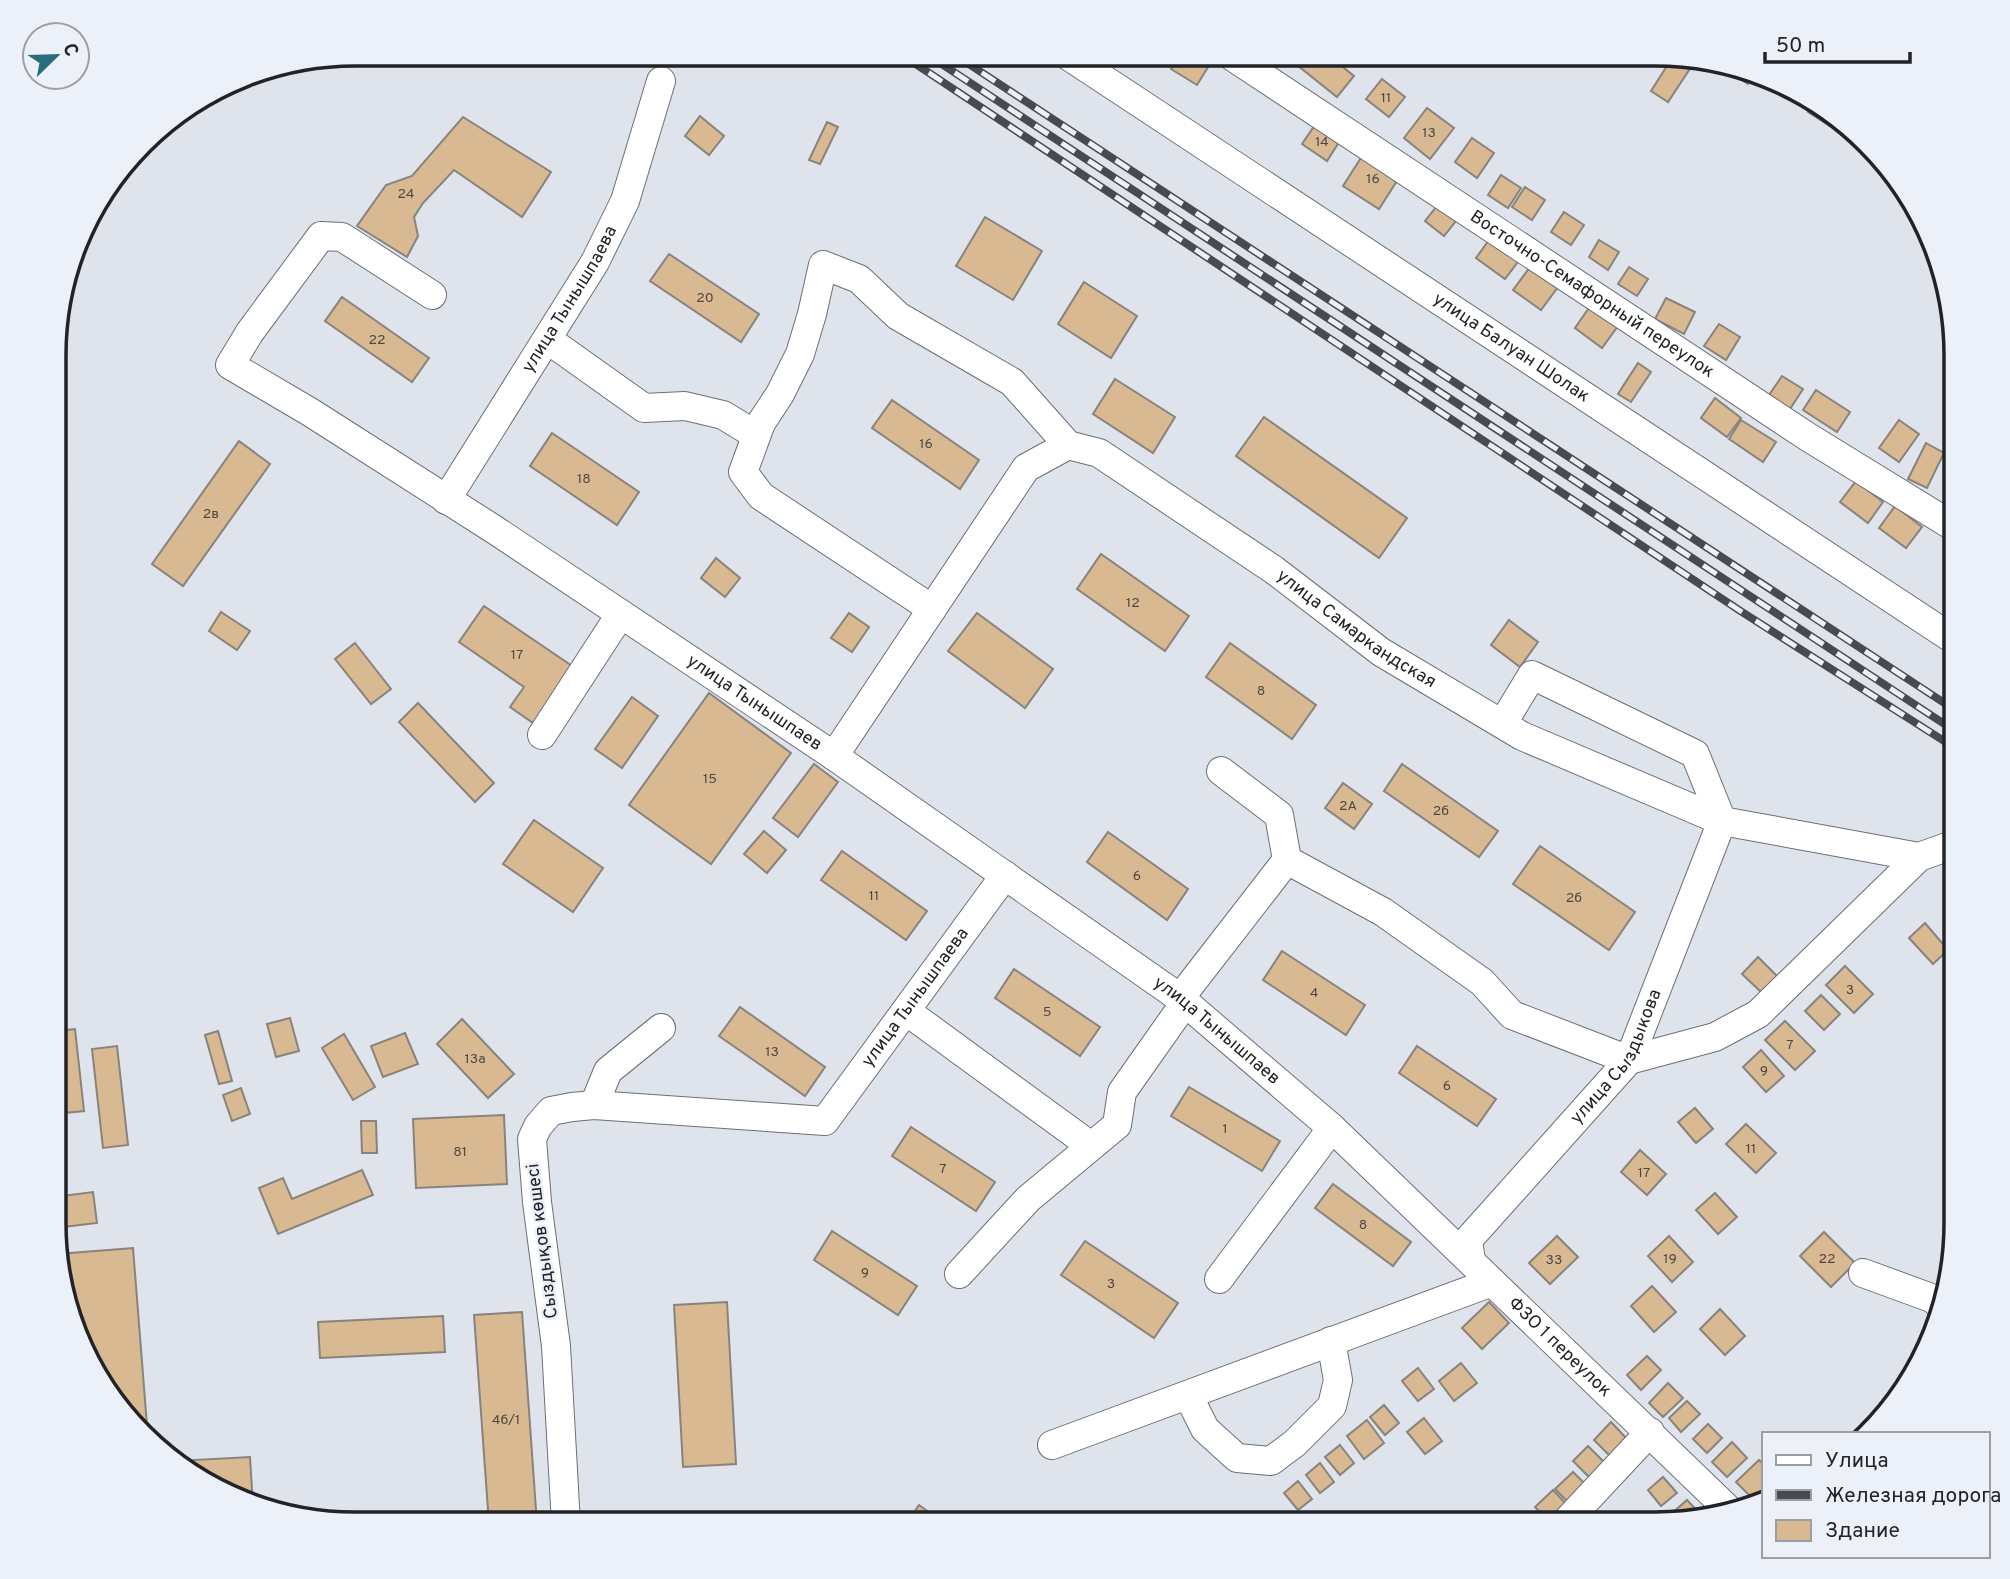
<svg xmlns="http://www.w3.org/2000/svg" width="2010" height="1579" font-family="Overpass,sans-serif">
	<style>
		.building { fill: #d8b991; stroke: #88837c; stroke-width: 2 }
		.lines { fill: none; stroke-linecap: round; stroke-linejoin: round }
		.minor-casing { stroke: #6b6f76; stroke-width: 30 }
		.minor { stroke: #fff; stroke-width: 28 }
		.rail-casing { stroke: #484a4e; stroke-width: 8 }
		.rail { stroke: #ecf1f9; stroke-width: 5; stroke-dasharray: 16; stroke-linecap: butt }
		.labels { text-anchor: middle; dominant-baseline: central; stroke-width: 5; stroke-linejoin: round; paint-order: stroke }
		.number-label { font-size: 14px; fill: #4f4841 }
		.street-label { font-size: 18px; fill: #212326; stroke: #ecf1f9 }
		.rim { fill: none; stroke: #212326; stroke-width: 3.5 }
	</style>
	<rect width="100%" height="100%" fill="#dfe4ec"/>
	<g class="building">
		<polygon points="1180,55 1215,56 1197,85 1171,69"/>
		<polygon points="1305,55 1328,55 1354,76 1337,97 1297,65"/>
		<polygon points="1674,55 1695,61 1668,102 1651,91"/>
		<polygon points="1733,69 1755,74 1748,84 1730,73"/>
		<polygon points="1764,76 1788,89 1787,93 1761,81"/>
		<polygon points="1382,79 1405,97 1389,117 1366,99"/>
		<polygon points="1813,104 1835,118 1830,126 1808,112"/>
		<polygon points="1427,108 1454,128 1430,159 1404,138"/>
		<polygon points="700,116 724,136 709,155 685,136"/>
		<polygon points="463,117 551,172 522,217 454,170 423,203 414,217 418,236 407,257 357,226 386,185 412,176"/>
		<polygon points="827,122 838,127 820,164 809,160"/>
		<polygon points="1317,122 1341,139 1327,161 1302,144"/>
		<polygon points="1850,127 1869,150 1867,153 1844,135"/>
		<polygon points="1472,138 1494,153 1477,178 1455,162"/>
		<polygon points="1366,150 1402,173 1379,209 1343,186"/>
		<polygon points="1501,175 1521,188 1508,208 1488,195"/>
		<polygon points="1525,187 1545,200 1532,220 1512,207"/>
		<polygon points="1441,201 1460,216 1444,236 1425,221"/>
		<polygon points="1564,212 1584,225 1571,245 1551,232"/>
		<polygon points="985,217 1042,251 1013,300 956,266"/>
		<polygon points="1494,233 1523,255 1505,279 1476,258"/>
		<polygon points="1599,240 1619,252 1608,270 1589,257"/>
		<polygon points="669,254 759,314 741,342 650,281"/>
		<polygon points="1533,263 1561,283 1541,310 1513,290"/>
		<polygon points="1629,267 1648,279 1637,296 1618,284"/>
		<polygon points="1084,282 1137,316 1111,358 1058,324"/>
		<polygon points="342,297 429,358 412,382 325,321"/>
		<polygon points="1666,298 1695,312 1684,334 1655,319"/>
		<polygon points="1591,305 1618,326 1602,348 1575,328"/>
		<polygon points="1719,324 1740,337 1726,360 1704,346"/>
		<polygon points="1638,363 1651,372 1631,402 1618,394"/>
		<polygon points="1782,376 1803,389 1788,412 1767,398"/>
		<polygon points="1115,379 1175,417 1153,453 1093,414"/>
		<polygon points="1816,390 1850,412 1837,432 1803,410"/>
		<polygon points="1715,398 1741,418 1727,437 1701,418"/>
		<polygon points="892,400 979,460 960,489 872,428"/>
		<polygon points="1264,417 1407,518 1379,558 1236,456"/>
		<polygon points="1741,420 1776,442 1763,462 1729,439"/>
		<polygon points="1899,420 1919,434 1899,462 1879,448"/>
		<polygon points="552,433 639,492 617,525 530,466"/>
		<polygon points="239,441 270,464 183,586 152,564"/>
		<polygon points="1926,443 1944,453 1927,488 1908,479"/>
		<polygon points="1856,481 1883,502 1868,523 1840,502"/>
		<polygon points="1895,506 1922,527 1906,548 1879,528"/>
		<polygon points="1101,554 1189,616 1165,651 1077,589"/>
		<polygon points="716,558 740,578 725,597 701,578"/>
		<polygon points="484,606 575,668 536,725 510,707 524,687 459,642"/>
		<polygon points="221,612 250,631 237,650 209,631"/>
		<polygon points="849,613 869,627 852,652 831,638"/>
		<polygon points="977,613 1053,669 1025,708 948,651"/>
		<polygon points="1509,620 1538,642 1520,667 1491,645"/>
		<polygon points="355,643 391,689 371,704 335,659"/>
		<polygon points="1230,643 1316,705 1292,739 1206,677"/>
		<polygon points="709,693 791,753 711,864 629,805"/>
		<polygon points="632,697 658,716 622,768 595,749"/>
		<polygon points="418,703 494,783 475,802 399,722"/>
		<polygon points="814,764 838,782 798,837 773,818"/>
		<polygon points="1402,764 1498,831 1479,857 1384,791"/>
		<polygon points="1343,783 1372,804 1354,829 1325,808"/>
		<polygon points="534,820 603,868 573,912 503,864"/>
		<polygon points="764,831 786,850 767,873 744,854"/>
		<polygon points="1108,832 1188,889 1167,920 1087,862"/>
		<polygon points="1540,846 1635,912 1609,950 1513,884"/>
		<polygon points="842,851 927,911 906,940 821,880"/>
		<polygon points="1925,923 1948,950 1933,964 1909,938"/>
		<polygon points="1282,951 1365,1005 1346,1035 1263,980"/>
		<polygon points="1758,957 1778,977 1762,993 1742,974"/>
		<polygon points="1845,966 1873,994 1854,1013 1826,985"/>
		<polygon points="1014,969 1100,1027 1080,1056 995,998"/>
		<polygon points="56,971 63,1017 55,1019"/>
		<polygon points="1821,995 1840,1014 1824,1030 1805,1011"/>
		<polygon points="740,1007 825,1067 805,1096 719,1036"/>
		<polygon points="290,1018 299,1051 276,1057 267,1024"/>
		<polygon points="462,1019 514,1074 488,1098 437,1044"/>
		<polygon points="1785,1021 1815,1051 1795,1070 1765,1040"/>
		<polygon points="75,1029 84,1111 55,1114 55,1031"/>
		<polygon points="218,1031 232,1081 219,1084 205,1035"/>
		<polygon points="405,1033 418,1064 383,1077 371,1046"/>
		<polygon points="344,1034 375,1087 353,1100 322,1048"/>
		<polygon points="117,1046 128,1145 103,1148 92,1049"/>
		<polygon points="1417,1046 1496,1099 1477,1126 1399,1073"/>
		<polygon points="1761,1050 1784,1076 1766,1092 1743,1067"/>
		<polygon points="1189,1087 1280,1141 1262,1171 1171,1116"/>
		<polygon points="241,1088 250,1114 232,1121 223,1095"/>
		<polygon points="1695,1108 1713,1129 1696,1143 1678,1122"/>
		<polygon points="504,1115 507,1184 416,1188 413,1119"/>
		<polygon points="361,1121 376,1121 377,1153 362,1153"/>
		<polygon points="1746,1124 1776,1153 1756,1173 1726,1144"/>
		<polygon points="911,1127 995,1182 976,1211 892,1156"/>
		<polygon points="1640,1150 1666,1174 1647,1195 1621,1172"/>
		<polygon points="362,1170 373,1195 278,1234 259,1188 283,1178 292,1199"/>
		<polygon points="1333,1184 1411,1242 1393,1266 1315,1208"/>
		<polygon points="93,1192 97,1223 55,1228 55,1197"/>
		<polygon points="1715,1193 1737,1217 1718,1234 1696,1210"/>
		<polygon points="832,1231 917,1286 898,1315 814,1260"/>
		<polygon points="1824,1232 1855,1263 1831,1287 1800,1256"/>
		<polygon points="1557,1236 1578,1257 1550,1284 1529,1263"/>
		<polygon points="1669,1236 1693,1262 1672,1282 1648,1256"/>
		<polygon points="1085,1241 1178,1303 1154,1338 1061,1275"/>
		<polygon points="133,1248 148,1438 86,1357 58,1254"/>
		<polygon points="1652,1286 1676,1312 1654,1332 1631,1306"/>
		<polygon points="727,1302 736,1464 683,1467 674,1305"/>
		<polygon points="1489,1302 1509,1323 1482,1349 1462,1328"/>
		<polygon points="1720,1309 1745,1336 1725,1355 1700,1329"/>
		<polygon points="522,1312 537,1524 489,1524 474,1315"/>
		<polygon points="443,1316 445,1352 320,1358 318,1322"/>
		<polygon points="1647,1356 1661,1370 1641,1390 1627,1375"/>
		<polygon points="1461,1363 1477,1383 1454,1401 1439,1381"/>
		<polygon points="1418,1368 1434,1389 1418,1401 1402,1381"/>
		<polygon points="1668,1383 1683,1398 1663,1417 1649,1403"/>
		<polygon points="1687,1401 1700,1414 1681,1432 1669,1418"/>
		<polygon points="1384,1405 1399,1423 1385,1435 1370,1417"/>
		<polygon points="1424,1418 1442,1441 1425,1454 1407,1432"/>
		<polygon points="1367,1420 1384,1443 1364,1459 1347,1436"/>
		<polygon points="1611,1422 1629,1441 1612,1458 1594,1440"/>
		<polygon points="1708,1424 1722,1438 1707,1453 1693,1439"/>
		<polygon points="1732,1442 1747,1458 1727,1477 1712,1462"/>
		<polygon points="1340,1445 1354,1463 1340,1475 1325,1457"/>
		<polygon points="1588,1446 1607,1465 1592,1480 1573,1461"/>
		<polygon points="250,1457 253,1505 241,1502 175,1461"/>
		<polygon points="1759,1460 1763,1464 1763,1493 1755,1501 1736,1482"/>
		<polygon points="1320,1463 1334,1482 1320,1493 1306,1475"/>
		<polygon points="1573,1472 1588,1487 1570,1504 1555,1489"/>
		<polygon points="1663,1477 1677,1493 1661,1506 1648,1490"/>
		<polygon points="1298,1481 1312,1499 1298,1510 1284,1493"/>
		<polygon points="1553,1490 1568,1506 1550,1523 1535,1507"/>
		<polygon points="1687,1500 1701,1515 1674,1521 1670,1515"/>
		<polygon points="919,1505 944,1523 942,1524 906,1524"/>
	</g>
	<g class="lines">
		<g class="minor-casing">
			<g id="minor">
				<path id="s1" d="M1067 55 1956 641"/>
				<path id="s2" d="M1230 55 1808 437 1956 528"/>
				<path id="s3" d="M432 295 342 237 321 236 250 332 230 365 310 412 495 530 834 756 1180 998 1332 1128 1729 1510"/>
				<polyline points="547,339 644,408 685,406 723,415 756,435"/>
				<path id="s4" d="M446 500 595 262 625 201 661 81"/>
				<path id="s5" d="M932 609 761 496 743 472 761 423 780 394 800 354 812 314 823 265 859 279 898 316 1012 382 1068 445 1099 453 1274 570 1381 652 1522 736 1722 821 1919 857 1955 844"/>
				<polyline points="542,735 620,615"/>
				<polyline points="834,756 1026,468 1068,445"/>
				<polyline points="1287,860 1383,912 1482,982 1512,1015 1629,1060 1715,1037 1758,1014 1919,857"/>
				<polyline points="1180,998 1287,860 1279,815 1221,771"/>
				<polyline points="906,1011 1091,1146"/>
				<polyline points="594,1105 608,1071 661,1028"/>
				<path id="s6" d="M1471 1261 1468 1240 1629 1060 1722 821 1695 754 1532 675 1503 723"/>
				<polyline points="1863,1273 1934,1299 1940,1306"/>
				<polyline points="959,1274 1028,1199 1117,1125 1122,1092 1184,1004"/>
				<polyline points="1219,1279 1332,1128"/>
				<polyline points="1188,1395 1205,1429 1237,1458 1271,1461 1295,1443 1332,1406 1338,1380 1331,1341"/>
				<polyline points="1052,1445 1492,1282"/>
				<path id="s7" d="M566 1524 556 1346 537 1202 532 1139 538 1126 551 1111 572 1107 594 1105 825 1121 1005 875"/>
				<polyline points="1563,1525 1650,1432"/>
			</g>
		</g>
		<use href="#minor" class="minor"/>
		<g class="rail-casing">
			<g id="rail">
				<polyline points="902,55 1742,612 1955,748"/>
				<polyline points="928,55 1955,731"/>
				<polyline points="955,55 1955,710"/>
			</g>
		</g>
		<use href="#rail" class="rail"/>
	</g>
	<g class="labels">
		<g class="number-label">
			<text x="1386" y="98">11</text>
			<text x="1429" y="133">13</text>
			<text x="1322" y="142">14</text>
			<text x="1373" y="179">16</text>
			<text x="406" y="194">24</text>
			<text x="705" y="298">20</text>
			<text x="377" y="340">22</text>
			<text x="926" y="444">16</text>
			<text x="584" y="479">18</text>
			<text x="211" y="514">2в</text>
			<text x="1133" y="603">12</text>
			<text x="517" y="655">17</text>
			<text x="1261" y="691">8</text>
			<text x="710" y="779">15</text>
			<text x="1348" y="806">2А</text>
			<text x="1441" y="811">2б</text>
			<text x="1137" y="876">6</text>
			<text x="874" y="896">11</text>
			<text x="1574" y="898">2б</text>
			<text x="1850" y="990">3</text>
			<text x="1314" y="993">4</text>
			<text x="1047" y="1012">5</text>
			<text x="1790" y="1045">7</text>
			<text x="772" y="1052">13</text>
			<text x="475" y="1059">13а</text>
			<text x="1764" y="1071">9</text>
			<text x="1447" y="1086">6</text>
			<text x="1225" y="1129">1</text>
			<text x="1751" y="1149">11</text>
			<text x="460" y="1152">81</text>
			<text x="943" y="1169">7</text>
			<text x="1644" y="1173">17</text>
			<text x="1363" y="1225">8</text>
			<text x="1670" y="1259">19</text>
			<text x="1827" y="1259">22</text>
			<text x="1554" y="1260">33</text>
			<text x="865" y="1273">9</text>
			<text x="1111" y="1284">3</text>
			<text x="506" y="1420">4б/1</text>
		</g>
		<g class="street-label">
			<text stroke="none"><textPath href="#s2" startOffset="434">Восточно-Семафорный переулок</textPath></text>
			<text stroke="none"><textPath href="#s4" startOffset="236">улица Тынышпаева</textPath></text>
			<text stroke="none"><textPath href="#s1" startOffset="532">улица Балуан Шолак</textPath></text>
			<text stroke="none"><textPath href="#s5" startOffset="1111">улица Самаркандская</textPath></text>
			<text stroke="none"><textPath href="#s3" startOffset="910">улица Тынышпаев</textPath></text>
			<text stroke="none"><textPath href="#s7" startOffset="849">улица Тынышпаева</textPath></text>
			<text stroke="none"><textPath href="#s3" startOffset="1477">улица Тынышпаев</textPath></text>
			<text stroke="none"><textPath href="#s6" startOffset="259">улица Сыздыкова</textPath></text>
			<text transform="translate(543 1241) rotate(-97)">Сыздықов көшесі</text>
			<text stroke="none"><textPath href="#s3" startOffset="1944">ФЗО 1 переулок</textPath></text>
		</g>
	</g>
	<path d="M0 0H2010V1579H0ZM355 66H1655A289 289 0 0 1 1944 355V1223A289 289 0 0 1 1655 1512H355A289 289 0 0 1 66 1223V355A289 289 0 0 1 355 66Z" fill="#ecf1f9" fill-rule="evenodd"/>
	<path class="rim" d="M355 66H1655A289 289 0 0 1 1944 355V1223A289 289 0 0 1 1655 1512H355A289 289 0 0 1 66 1223V355A289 289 0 0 1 355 66Z"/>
	<rect x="1762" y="1432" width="228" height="126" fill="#ecf1f9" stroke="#9b9fa5" stroke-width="2"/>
	<rect x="1776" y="1455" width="35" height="10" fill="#ffffff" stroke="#9b9fa5" stroke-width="2"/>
	<text x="1825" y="1467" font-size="21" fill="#212326">Улица</text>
	<rect x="1776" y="1490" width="35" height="10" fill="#484a4e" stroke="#9b9fa5" stroke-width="2"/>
	<text x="1825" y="1502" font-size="21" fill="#212326">Железная дорога</text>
	<rect x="1776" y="1520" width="35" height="21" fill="#d8b991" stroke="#9b9fa5" stroke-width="2"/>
	<text x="1825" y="1537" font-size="21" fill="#212326">Здание</text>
	<g transform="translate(56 56) rotate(67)"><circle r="33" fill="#ecf1f9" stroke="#9b9fa5" stroke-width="2"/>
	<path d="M0-5L12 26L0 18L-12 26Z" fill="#296d7d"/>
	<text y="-10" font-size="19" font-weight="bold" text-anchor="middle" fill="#212326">С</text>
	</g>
	<path d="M1765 52v10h145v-10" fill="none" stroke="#212326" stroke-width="3.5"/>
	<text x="1776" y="52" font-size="21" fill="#212326" stroke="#ecf1f9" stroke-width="5" paint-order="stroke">50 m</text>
</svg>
